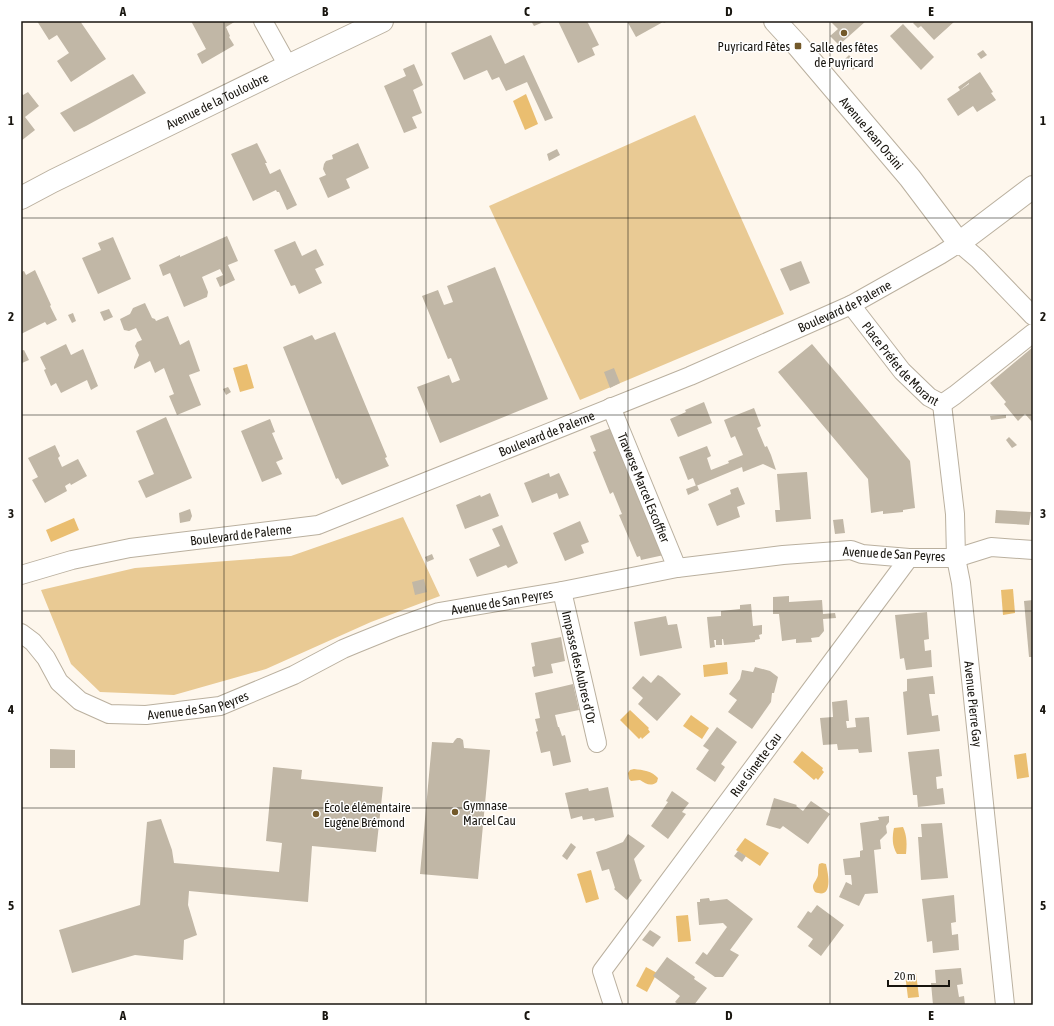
<svg xmlns="http://www.w3.org/2000/svg" width="1054" height="1026" font-family="'Asap Condensed',sans-serif">
	<style>
		.green { fill: #e9ca94 }
		.water { fill: #eabe70 }
		.building { fill: #c1b7a6 }
		.lines { fill: none; stroke-linecap: round; stroke-linejoin: round }
		.street-casing { stroke: #bab09f; stroke-width: 20 }
		.secondary-casing { stroke: #bab09f; stroke-width: 24 }
		.street { stroke: #fff; stroke-width: 18 }
		.secondary { stroke: #fff; stroke-width: 22 }
		.grid { fill: none; stroke: #18150f; stroke-width: 1; stroke-opacity: 0.55 }
		.poi-dot { fill: #73592a; stroke: #fff; stroke-width: 1.5 }
		.labels { text-anchor: middle; dominant-baseline: central; stroke-width: 3; stroke-linejoin: round; paint-order: stroke }
		.poi-label { font-size: 13px; fill: #18150f; stroke: #fff; text-anchor: start }
		.street-label { font-size: 13px; fill: #18150f; stroke: #fff }
		.neatline { fill: none; stroke: #18150f; stroke-width: 1.5 }
		.grid-label { font-size: 13px; text-anchor: middle; font-weight: bold; fill: #18150f }
	</style>
	<rect width="100%" height="100%" fill="#fef7ed"/>
	<g class="green">
		<polygon points="695,115 784,314 580,400 489,206"/>
		<polygon points="403,517 440,596 371,622 266,669 174,695 100,692 71,664 41,590 135,568 291,556"/>
	</g>
	<g class="water">
		<polygon points="526,94 538,124 525,130 513,101"/>
		<polygon points="247,364 254,388 240,392 233,368"/>
		<polygon points="74,518 79,530 51,542 46,530"/>
		<polygon points="1013,589 1015,613 1003,615 1001,590"/>
		<polygon points="727,662 728,674 704,677 703,665"/>
		<polygon points="630,710 649,728 648,729 650,732 642,739 641,737 639,739 620,720"/>
		<polygon points="691,715 709,728 702,739 683,726"/>
		<polygon points="802,751 823,768 822,770 824,772 818,780 816,778 814,780 793,762"/>
		<polygon points="1026,753 1029,777 1017,779 1014,755"/>
		<path d="M634 769C643 770 652 771 658 778L657 782C651 787 646 784 640 780L631 781 629 779 628 773 630 770Z"/>
		<path d="M903 827C907 836 907 844 906 854H897C892 846 892 837 894 828Z"/>
		<polygon points="745,838 769,853 760,866 736,850"/>
		<path d="M822 863 826 864C828 873 834 900 815 892 810 884 816 883 818 875 818 871 818 868 819 864Z"/>
		<polygon points="591,870 599,899 586,903 577,874"/>
		<polygon points="688,915 691,941 678,942 676,916"/>
		<polygon points="646,967 657,973 647,992 636,986"/>
		<polygon points="916,973 919,997 908,998 905,974"/>
	</g>
	<g class="building">
		<polygon points="37,21 80,21 106,59 71,82 57,61 69,53 57,35 49,40"/>
		<polygon points="192,21 236,21 226,27 230,36 229,37 234,45 233,46 202,64 197,54 206,49 191,21"/>
		<polygon points="531,21 546,21 534,26"/>
		<polygon points="558,21 581,21 581,22 587,21 599,45 592,48 595,55 578,63"/>
		<polygon points="627,21 668,21 664,23 663,22 636,37"/>
		<polygon points="830,21 866,21 839,45 830,36 838,29"/>
		<polygon points="915,21 955,21 934,40 921,26 918,28 913,23"/>
		<polygon points="903,24 934,57 921,70 890,36"/>
		<polygon points="491,35 505,64 524,55 553,118 545,121 527,82 506,91 499,77 492,80 487,70 464,80 451,53"/>
		<polygon points="983,50 987,55 981,59 977,54"/>
		<polygon points="849,55 858,65 853,70 844,60"/>
		<polygon points="414,64 423,85 413,90 422,113 412,117 417,128 404,133 384,86 406,76 403,69"/>
		<polygon points="980,72 993,92 991,93 996,100 977,112 973,106 958,116 947,99 969,84 969,83 960,90 958,87"/>
		<polygon points="133,74 146,93 86,126 74,132 60,113"/>
		<polygon points="28,92 39,106 25,117 35,130 21,141 21,93 23,95"/>
		<polygon points="257,143 267,163 265,163 270,174 280,169 297,205 287,210 279,192 277,192 276,190 253,201 231,154"/>
		<polygon points="358,143 369,168 346,179 350,188 328,198 319,178 326,175 323,169 324,164 326,161 333,159 332,155"/>
		<polygon points="557,149 560,155 549,161 547,154"/>
		<polygon points="227,236 238,261 228,265 235,280 220,287 216,278 223,275 220,269 202,277 208,292 207,297 184,307 170,273 163,276 159,265 180,255 180,257"/>
		<polygon points="113,237 131,279 98,294 82,258 101,250 98,243"/>
		<polygon points="295,241 302,256 316,249 324,265 315,269 322,283 299,294 295,285 291,286 274,250"/>
		<polygon points="801,261 810,283 790,291 780,269"/>
		<polygon points="495,267 548,399 440,443 417,387 449,375 452,383 460,380 451,358 448,359 422,296 438,290 444,305 453,302 447,286"/>
		<polygon points="35,270 51,305 50,306 57,320 47,325 45,322 21,334 21,272 24,271 26,275"/>
		<polygon points="145,303 152,318 155,319 156,321 168,316 180,345 189,340 200,371 189,375 201,405 177,415 169,396 174,394 164,368 155,373 150,361 134,369 134,367 139,355 135,346 137,342 142,340 136,328 129,331 124,330 120,319 130,314 133,308"/>
		<polygon points="109,309 113,317 104,321 100,312"/>
		<polygon points="73,313 76,321 72,323 68,315"/>
		<polygon points="335,332 387,457 385,458 389,466 342,485 338,478 336,479 283,347 312,335 315,340"/>
		<polygon points="66,344 71,355 83,349 98,386 91,390 87,380 61,393 56,383 51,386 44,370 46,369 40,357"/>
		<polygon points="812,344 910,461 915,508 903,510 903,512 883,514 883,511 871,513 868,479 778,372"/>
		<polygon points="1033,347 1033,423 1025,414 1018,421 1004,404 1006,402 990,383"/>
		<polygon points="24,350 29,360 22,363 21,361 21,351"/>
		<polygon points="614,368 620,383 610,388 604,372"/>
		<polygon points="228,387 231,392 226,395 223,389"/>
		<polygon points="704,402 712,423 678,437 670,419 686,412 685,410"/>
		<polygon points="754,408 761,426 757,428 765,447 767,446 771,455 776,470 763,464 743,472 742,467 696,486 693,478 688,480 679,457 707,446 711,456 707,458 711,470 729,463 728,461 743,455 735,436 731,438 724,420"/>
		<polygon points="1006,415 1006,418 991,420 990,416"/>
		<polygon points="166,417 192,478 146,498 138,481 154,474 136,431"/>
		<polygon points="270,419 275,432 272,433 283,459 276,462 282,474 262,482 241,431"/>
		<polygon points="611,428 664,555 641,560 640,556 637,557 619,515 622,514 613,492 610,494 593,452 596,451 590,436"/>
		<polygon points="1009,437 1017,445 1012,448 1006,440"/>
		<polygon points="55,445 60,456 58,458 62,467 78,459 87,476 71,485 70,483 65,486 67,491 45,503 32,480 38,477 28,458"/>
		<polygon points="807,472 811,519 776,522 775,510 780,510 777,474"/>
		<polygon points="549,473 550,477 559,473 569,495 559,499 557,493 532,503 524,483"/>
		<polygon points="697,485 699,490 688,495 686,489"/>
		<polygon points="738,487 745,504 737,507 740,517 717,526 708,504 731,494 730,490"/>
		<polygon points="490,493 499,516 465,529 456,505 480,495 481,497"/>
		<polygon points="190,509 192,516 190,521 180,523 179,513"/>
		<polygon points="996,510 1031,512 1029,525 995,523"/>
		<polygon points="843,519 845,533 835,534 833,520"/>
		<polygon points="580,521 589,542 581,545 584,553 565,561 553,533"/>
		<polygon points="502,525 518,563 508,568 506,565 477,577 469,559 500,546 492,529"/>
		<polygon points="432,554 434,559 427,562 425,557"/>
		<polygon points="424,579 427,592 415,595 412,582"/>
		<polygon points="789,596 789,602 822,600 823,614 835,613 836,618 823,619 824,631 819,637 811,638 812,642 796,643 796,639 782,641 779,614 773,614 773,597"/>
		<polygon points="1033,600 1033,657 1029,657 1024,601"/>
		<polygon points="751,604 753,626 762,625 762,634 759,635 760,639 755,640 755,642 724,645 723,639 722,639 722,645 716,645 716,640 714,640 715,647 710,648 707,617 721,616 721,611 740,609 740,605"/>
		<polygon points="927,612 929,639 924,640 925,651 931,650 932,667 906,670 904,658 900,659 895,615"/>
		<polygon points="666,616 668,625 677,624 682,648 640,656 634,622"/>
		<polygon points="561,637 565,661 551,664 553,673 534,677 532,667 535,666 531,643"/>
		<polygon points="755,667 770,671 778,677 774,693 772,693 771,702 752,729 728,712 737,700 729,694 740,679 742,670 753,672"/>
		<polygon points="658,675 662,677 681,694 657,721 638,704 643,698 632,688 643,676 651,683"/>
		<polygon points="933,676 935,694 929,694 932,716 938,715 940,731 907,735 903,692 907,691 907,679"/>
		<polygon points="573,684 579,710 555,715 558,727 559,727 562,736 565,735 571,762 553,766 550,751 541,753 536,732 538,731 535,719 540,718 535,693"/>
		<polygon points="847,700 849,721 846,721 847,728 856,727 855,718 869,717 872,752 859,753 858,749 838,750 837,744 823,745 820,718 833,717 832,702"/>
		<polygon points="717,727 737,742 721,764 725,767 715,782 696,769 709,750 703,746"/>
		<polygon points="457,738 460,738 463,740 464,748 490,750 478,879 420,874 432,742 453,743 455,740"/>
		<polygon points="50,749 75,750 75,768 50,768"/>
		<polygon points="939,749 942,776 936,777 937,789 943,788 945,804 918,807 917,795 913,795 908,752"/>
		<polygon points="273,767 302,770 301,779 383,787 376,852 312,846 308,902 189,891 188,905 197,935 184,940 183,960 135,955 72,973 59,930 140,905 147,822 161,819 172,850 174,863 279,872 282,843 266,841"/>
		<polygon points="608,787 614,817 595,821 594,818 583,820 582,816 571,819 565,793 588,788 589,791"/>
		<polygon points="672,791 689,803 682,812 686,814 668,839 651,826 668,802 666,801"/>
		<polygon points="774,798 797,805 796,806 803,811 811,801 830,814 808,844 783,826 780,829 766,825"/>
		<polygon points="889,816 889,822 886,826 887,833 880,840 881,849 874,850 878,893 865,894 859,906 839,897 846,882 852,885 851,875 845,875 843,859 860,857 860,851 863,850 860,823 879,820 878,817"/>
		<polygon points="942,823 948,878 921,880 918,837 922,837 921,824"/>
		<polygon points="628,834 645,846 634,859 640,879 642,880 627,900 614,889 615,888 609,869 602,871 596,852 606,849 623,842"/>
		<polygon points="571,843 576,847 567,860 562,856"/>
		<polygon points="738,851 746,856 742,862 734,856"/>
		<polygon points="954,895 956,922 951,923 952,935 958,934 959,950 933,953 932,941 927,942 922,899"/>
		<polygon points="709,898 710,901 727,899 753,919 730,950 739,955 723,977 715,977 695,963 703,952 707,955 727,927 723,923 699,925 697,902 700,902 700,899"/>
		<polygon points="817,905 844,925 821,956 808,946 813,939 797,927 808,911 811,913"/>
		<polygon points="650,930 661,937 653,947 642,940"/>
		<polygon points="667,957 695,977 694,979 707,988 694,1005 679,1005 675,1002 680,996 653,976"/>
		<polygon points="961,968 963,984 957,985 959,997 964,996 965,1005 933,1005 931,983 936,983 935,970"/>
	</g>
	<g class="lines">
		<g class="street-casing">
			<g id="street">
				<polyline points="263,21 288,66"/>
				<path id="s1" d="M851 305 902 371 929 397 942 404"/>
				<path id="s2" d="M942 404 955 514 956 558 961 583 1005 1005"/>
				<polyline points="942,404 955,395 1033,333"/>
				<path id="s3" d="M611 407 677 568"/>
				<path id="s4" d="M21 575 72 560 130 548 318 525 690 376 799 328 851 305 940 255 959 243 978 259 1033 316"/>
				<path id="s5" d="M562 591 597 743"/>
				<path id="s6" d="M21 633 33 642 46 658 59 682 80 701 109 714 146 715 220 706 294 675 343 649 355 644 397 627 439 612 562 591 677 568 783 555 851 550 862 554 909 558H956L991 547 1033 550"/>
				<path id="s7" d="M613 1005 602 971 909 558"/>
			</g>
		</g>
		<g class="secondary-casing">
			<g id="secondary">
				<path id="s8" d="M775 21 798 46 910 178 959 243 1033 187"/>
				<path id="s9" d="M21 198 53 181 288 66 382 21"/>
			</g>
		</g>
		<use href="#street" class="street"/>
		<use href="#secondary" class="secondary"/>
	</g>
	<path class="grid" d="M224 21V1005M426 21V1005M628 21V1005M830 21V1005M21 218H1033M21 415H1033M21 611H1033M21 808H1033"/>
	<g class="poi-dot">
		<circle cx="844" cy="33" r="4"/>
		<rect x="794" y="42" width="8" height="8" rx="2"/>
		<circle cx="455" cy="812" r="4"/>
		<circle cx="316" cy="814" r="4"/>
	</g>
	<g class="labels">
		<g class="poi-label">
			<text x="790" y="46" text-anchor="end">Puyricard Fêtes</text>
			<text x="844" y="47" text-anchor="middle">Salle des fêtes<tspan x="844" dy="15">de Puyricard</tspan></text>
			<text x="463" y="805">Gymnase<tspan x="463" dy="15">Marcel Cau</tspan></text>
			<text x="324" y="807">École élémentaire<tspan x="324" dy="15">Eugène Brémond</tspan></text>
		</g>
		<g class="street-label">
			<text stroke="none"><textPath href="#s9" startOffset="219">Avenue de la Touloubre</textPath></text>
			<text stroke="none"><textPath href="#s8" startOffset="148">Avenue Jean Orsini</textPath></text>
			<text stroke="none"><textPath href="#s4" startOffset="872">Boulevard de Palerne</textPath></text>
			<text stroke="none"><textPath href="#s1" startOffset="77">Place Préfet de Morant</textPath></text>
			<text stroke="none"><textPath href="#s4" startOffset="548">Boulevard de Palerne</textPath></text>
			<text stroke="none"><textPath href="#s3" startOffset="87">Traverse Marcel Escoffier</textPath></text>
			<text stroke="none"><textPath href="#s4" startOffset="224">Boulevard de Palerne</textPath></text>
			<text transform="translate(894 554) rotate(3)">Avenue de San Peyres</text>
			<text stroke="none"><textPath href="#s6" startOffset="537">Avenue de San Peyres</textPath></text>
			<text stroke="none"><textPath href="#s5" startOffset="78">Impasse des Aubres d’Or</textPath></text>
			<text stroke="none"><textPath href="#s6" startOffset="213">Avenue de San Peyres</textPath></text>
			<text stroke="none"><textPath href="#s2" startOffset="302">Avenue Pierre Gay</textPath></text>
			<text stroke="none"><textPath href="#s7" startOffset="293">Rue Ginette Cau</textPath></text>
		</g>
	</g>
	<rect width="1054" height="1026" fill="none" stroke="#ffffff" stroke-width="44"/>
	<path d="M888 980v6h61v-6" fill="none" stroke="#18150f" stroke-width="2"/>
	<text x="894" y="980" font-size="12" fill="#18150f" stroke="#ffffff" stroke-width="3" paint-order="stroke">20 m</text>
	<rect x="22" y="22" width="1010" height="982" class="neatline"/>
	<g class="grid-label">
		<text x="123" y="16">A</text>
		<text x="325" y="16">B</text>
		<text x="527" y="16">C</text>
		<text x="729" y="16">D</text>
		<text x="931" y="16">E</text>
		<text x="11" y="125">1</text>
		<text x="1043" y="125">1</text>
		<text x="11" y="321">2</text>
		<text x="1043" y="321">2</text>
		<text x="11" y="518">3</text>
		<text x="1043" y="518">3</text>
		<text x="11" y="714">4</text>
		<text x="1043" y="714">4</text>
		<text x="11" y="910">5</text>
		<text x="1043" y="910">5</text>
		<text x="123" y="1020">A</text>
		<text x="325" y="1020">B</text>
		<text x="527" y="1020">C</text>
		<text x="729" y="1020">D</text>
		<text x="931" y="1020">E</text>
	</g>
</svg>
